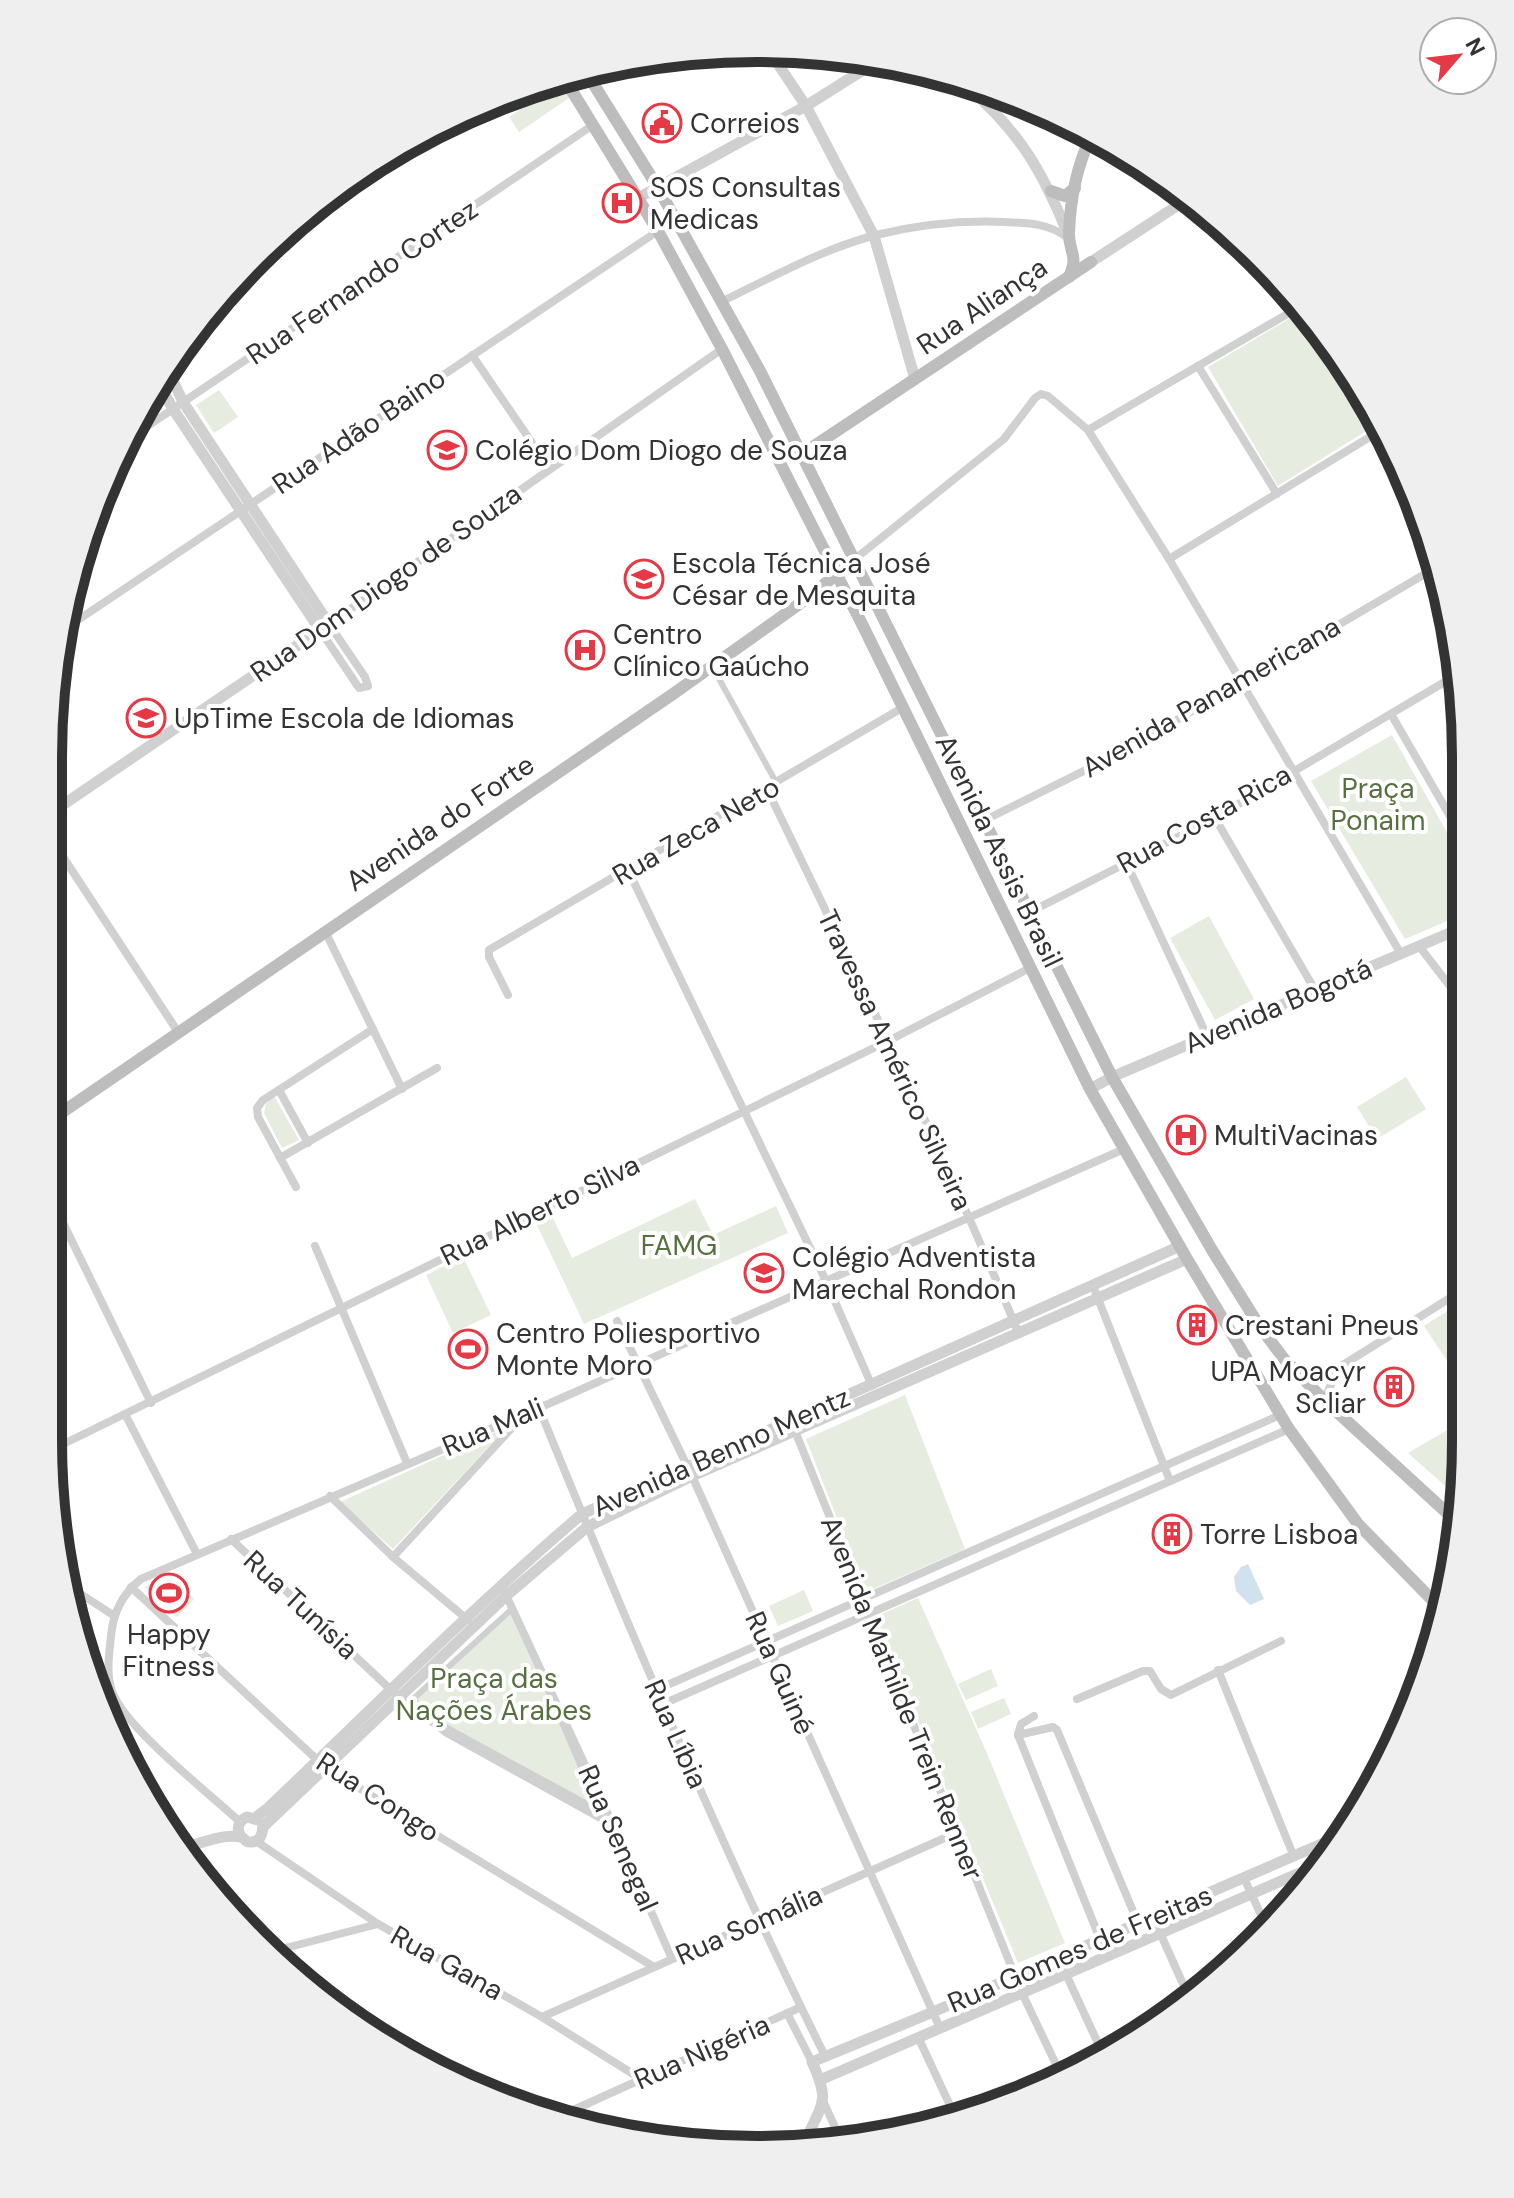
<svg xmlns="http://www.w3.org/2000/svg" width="1514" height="2198" font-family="'DM Sans',sans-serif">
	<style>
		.green { fill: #e6ecdf }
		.water { fill: #cfe2ee }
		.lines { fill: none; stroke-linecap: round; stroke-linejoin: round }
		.pedestrian { stroke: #d0d0d0; stroke-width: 6 }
		.minor { stroke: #d0d0d0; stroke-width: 8 }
		.tertiary { stroke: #d0d0d0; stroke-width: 11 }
		.secondary { stroke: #bdbdbd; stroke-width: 12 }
		.labels { text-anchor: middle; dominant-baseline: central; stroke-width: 8; stroke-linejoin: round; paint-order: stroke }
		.poi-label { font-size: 28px; fill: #333; stroke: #fff; text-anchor: start }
		.street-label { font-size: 28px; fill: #333; stroke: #fff }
		.park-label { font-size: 28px; fill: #56703f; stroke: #fff }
		.rim { fill: none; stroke: #333; stroke-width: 10 }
	</style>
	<rect width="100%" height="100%" fill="#fff"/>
	<g class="green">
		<polygon points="562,82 572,96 519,132 509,117"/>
		<polygon points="1299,313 1379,423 1278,486 1208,367"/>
		<polygon points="219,390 238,417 214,433 196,405"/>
		<polygon points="1392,735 1466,866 1466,913 1405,939 1311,781"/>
		<polygon points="1209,916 1254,999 1215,1020 1170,938"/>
		<polygon points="1406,1077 1426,1109 1377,1139 1357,1107"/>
		<polygon points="274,1096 299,1140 282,1148 264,1113 266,1103"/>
		<polygon points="695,1199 713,1235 776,1206 788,1233 584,1324 535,1221 551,1214 572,1258"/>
		<polygon points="463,1257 491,1315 453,1333 426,1275"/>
		<polygon points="1466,1299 1466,1389 1424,1326"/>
		<polygon points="905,1395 965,1549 873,1589 867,1595 806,1439"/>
		<polygon points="1466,1419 1460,1499 1408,1453"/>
		<polygon points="508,1426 393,1549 340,1502"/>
		<polygon points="169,1575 194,1599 177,1617 145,1587"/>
		<polygon points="804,1590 813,1611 778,1626 769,1606"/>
		<polygon points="918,1598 986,1751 1065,1943 1018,1963 875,1617"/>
		<polygon points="513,1608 600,1811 449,1729 412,1700"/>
		<polygon points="991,1669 998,1686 966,1700 958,1684"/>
		<polygon points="1004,1698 1011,1714 978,1729 971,1712"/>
	</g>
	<polygon class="water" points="1248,1564 1264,1599 1250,1605 1236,1591 1234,1577 1241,1567"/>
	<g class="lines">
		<g class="pedestrian">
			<polyline points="712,666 777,784"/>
			<polygon points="513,1608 600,1811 449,1729 412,1700"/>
		</g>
		<g class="minor">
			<path d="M723 301C770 278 825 248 876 235 917 225 962 220 1004 222 1028 223 1049 223 1068 238"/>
			<polyline points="472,355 550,469"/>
			<polyline points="1198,366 1277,494"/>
			<polyline points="1088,430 1296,309"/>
			<polyline points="130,438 593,125"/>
			<polyline points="855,559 1004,439 1035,398 1041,394 1048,396 1088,430 1169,559 1401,954"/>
			<polyline points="1169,559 1383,429"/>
			<polyline points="320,630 359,688 368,686 365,677 329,624 722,349"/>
			<polyline points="60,632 658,231"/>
			<polyline points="1391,714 1466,844"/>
			<path d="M767 789C854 969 942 1149 1019 1334"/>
			<polyline points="1215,818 1315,990"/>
			<polyline points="1452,819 1466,813"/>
			<polyline points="985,820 1124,751 1435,568"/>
			<polyline points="48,834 178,1032"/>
			<polyline points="1126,862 1207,1036"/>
			<polyline points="628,870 826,1281 872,1386"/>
			<polyline points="1030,912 1215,818 1458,674"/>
			<polyline points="325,931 402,1089"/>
			<polyline points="1419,946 1466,1007"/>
			<polyline points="508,995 489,957 489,950 902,708"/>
			<polyline points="279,1090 308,1143"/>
			<polyline points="280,1158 437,1068"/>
			<polyline points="296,1187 258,1117 257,1108 263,1100 373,1029"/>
			<polyline points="48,1192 151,1403"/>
			<polyline points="315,1246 407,1463"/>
			<polyline points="1093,1286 1170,1481"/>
			<polyline points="617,1321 692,1476 940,2028"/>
			<polyline points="48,1323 55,1336"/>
			<polyline points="1304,1380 1338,1368 1466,1288"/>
			<polyline points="1324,1400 1338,1369"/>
			<path d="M539 1408C628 1627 720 1844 825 2056"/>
			<polyline points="125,1414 197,1554"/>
			<polyline points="793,1426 1022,1993 1063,2079"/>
			<polyline points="49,1451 888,1041 1030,968"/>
			<polyline points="330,1496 393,1557 468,1620"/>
			<polyline points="231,1539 390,1689 447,1733 613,1825"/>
			<polyline points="393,1557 520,1419"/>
			<polyline points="67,1585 113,1615"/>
			<polyline points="131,1587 326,1768 654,1967"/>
			<polyline points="504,1591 613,1825 672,1959"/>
			<polyline points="1218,1670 1294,1857"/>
			<polyline points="656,1690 1280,1415"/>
			<polyline points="1077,1699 1143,1671 1150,1671 1161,1689 1171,1695 1281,1641"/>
			<polyline points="663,1704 1289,1429"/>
			<polyline points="1034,1716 1021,1724 1018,1735 1100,1939"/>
			<polyline points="1018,1735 1053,1727 1057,1730 1138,1923"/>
			<path d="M240 1822C209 1793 124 1727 112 1691 106 1673 109 1655 111 1636 113 1613 122 1594 141 1579L539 1408 1124 1149"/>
			<polyline points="256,1841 378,1924 542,2017 641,2079"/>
			<polyline points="1244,1878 1268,1930"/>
			<polyline points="1153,1917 1187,1993"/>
			<polyline points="270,1952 378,1924"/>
			<polyline points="1058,1957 1103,2054"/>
			<polyline points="787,2013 812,2062"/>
			<polyline points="542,2017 956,1833"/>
			<polyline points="918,2037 955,2116"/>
			<polyline points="823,2101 840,2138"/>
			<polyline points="560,2116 801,2007"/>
		</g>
		<g class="tertiary">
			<polyline points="768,49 806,106 874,236 915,379"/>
			<path d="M961 81C1018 129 1042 169 1069 237"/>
			<polyline points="638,198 806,106 879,60"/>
			<polyline points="1091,262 1189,198"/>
			<polyline points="158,382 173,409 320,630"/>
			<polyline points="48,815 329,624 183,402 168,370"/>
			<polyline points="1090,1089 1112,1077 1466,926"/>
			<path d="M255 1818 268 1808C372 1709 473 1607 582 1514L1180 1246"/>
			<polyline points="263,1827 507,1595 587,1527 692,1476 1187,1259"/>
			<path d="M241 1837C236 1829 238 1821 247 1817L258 1820"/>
			<path d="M180 1849C197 1845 222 1833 240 1837 248 1839 243 1843 252 1842 261 1841 262 1834 263 1827"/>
			<polyline points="820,2080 1323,1863"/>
			<path d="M806 2139C823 2102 830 2101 812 2062L933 2012 1347 1833"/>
		</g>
		<g class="secondary">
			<polyline points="586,72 657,186 760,371 1112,1077 1212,1250 1260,1327 1285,1360 1324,1400 1458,1523"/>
			<polyline points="564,78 658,231 722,349 864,628 1090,1089 1187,1259 1289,1429 1358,1524 1443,1611"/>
			<polyline points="1051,191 1065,196 1075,188"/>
			<path d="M1069 277C1079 255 1069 253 1069 234 1070 201 1077 166 1091 136"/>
			<polyline points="802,454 1091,262"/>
			<polyline points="48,1122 673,694 809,597 855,559"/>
		</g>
	</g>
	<defs>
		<g id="civic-ring" transform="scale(2)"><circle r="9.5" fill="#fff" stroke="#e63946" stroke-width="1.5"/><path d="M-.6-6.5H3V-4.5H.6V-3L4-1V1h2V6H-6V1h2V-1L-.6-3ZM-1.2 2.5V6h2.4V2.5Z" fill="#e63946"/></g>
		<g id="hospital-ring" transform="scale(2)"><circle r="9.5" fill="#fff" stroke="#e63946" stroke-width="1.5"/><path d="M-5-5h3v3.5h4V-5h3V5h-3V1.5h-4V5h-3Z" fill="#e63946"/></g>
		<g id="school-ring" transform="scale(2)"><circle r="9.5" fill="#fff" stroke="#e63946" stroke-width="1.5"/><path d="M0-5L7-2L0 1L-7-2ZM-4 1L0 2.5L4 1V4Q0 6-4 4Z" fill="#e63946"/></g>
		<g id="building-ring" transform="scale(2)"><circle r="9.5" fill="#fff" stroke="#e63946" stroke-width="1.5"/><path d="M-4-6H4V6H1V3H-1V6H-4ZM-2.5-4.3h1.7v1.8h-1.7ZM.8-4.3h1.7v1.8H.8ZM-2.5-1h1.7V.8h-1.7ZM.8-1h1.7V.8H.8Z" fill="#e63946"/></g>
		<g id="stadium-ring" transform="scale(2)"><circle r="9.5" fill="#fff" stroke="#e63946" stroke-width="1.5"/><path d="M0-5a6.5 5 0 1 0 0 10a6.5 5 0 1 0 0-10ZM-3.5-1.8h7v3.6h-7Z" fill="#e63946"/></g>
	</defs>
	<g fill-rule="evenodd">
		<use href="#civic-ring" x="662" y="123"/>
		<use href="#hospital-ring" x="622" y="203"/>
		<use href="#school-ring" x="447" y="450"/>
		<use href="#school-ring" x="644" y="579"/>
		<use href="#hospital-ring" x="585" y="650"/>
		<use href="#school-ring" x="146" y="718"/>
		<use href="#hospital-ring" x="1186" y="1135"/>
		<use href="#school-ring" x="764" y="1273"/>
		<use href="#building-ring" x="1197" y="1325"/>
		<use href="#stadium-ring" x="468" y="1349"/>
		<use href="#building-ring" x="1394" y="1387"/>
		<use href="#building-ring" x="1172" y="1534"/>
		<use href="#stadium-ring" x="169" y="1593"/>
	</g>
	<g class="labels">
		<g class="poi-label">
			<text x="690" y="123">Correios</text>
			<text x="650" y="187">SOS Consultas<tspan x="650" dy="32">Medicas</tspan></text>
			<text x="475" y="450">Colégio Dom Diogo de Souza</text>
			<text x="672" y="563">Escola Técnica José<tspan x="672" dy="32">César de Mesquita</tspan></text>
			<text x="613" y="634">Centro<tspan x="613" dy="32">Clínico Gaúcho</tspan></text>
			<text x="174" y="718">UpTime Escola de Idiomas</text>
			<text x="1214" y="1135">MultiVacinas</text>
			<text x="792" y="1257">Colégio Adventista<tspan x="792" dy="32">Marechal Rondon</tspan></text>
			<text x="1225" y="1325">Crestani Pneus</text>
			<text x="496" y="1333">Centro Poliesportivo<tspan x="496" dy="32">Monte Moro</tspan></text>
			<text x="1366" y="1371" text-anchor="end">UPA Moacyr<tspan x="1366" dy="32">Scliar</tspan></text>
			<text x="1200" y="1534">Torre Lisboa</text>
			<text x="169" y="1634" text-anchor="middle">Happy<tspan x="169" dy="32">Fitness</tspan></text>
		</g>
		<g class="street-label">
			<text transform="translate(362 282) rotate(-34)">Rua Fernando Cortez</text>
			<text transform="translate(982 306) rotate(-34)">Rua Aliança</text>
			<text transform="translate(359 431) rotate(-34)">Rua Adão Baino</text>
			<text transform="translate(386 583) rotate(-35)">Rua Dom Diogo de Souza</text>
			<text transform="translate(1211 697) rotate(-30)">Avenida Panamericana</text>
			<text transform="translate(1204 819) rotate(-29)">Rua Costa Rica</text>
			<text transform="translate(440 823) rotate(-34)">Avenida do Forte</text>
			<text transform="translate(696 831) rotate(-30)">Rua Zeca Neto</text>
			<text transform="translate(999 851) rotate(64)">Avenida Assis Brasil</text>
			<text transform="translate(1278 1006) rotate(-23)">Avenida Bogotá</text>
			<text transform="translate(895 1060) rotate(65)">Travessa Américo Silveira</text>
			<text transform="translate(540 1210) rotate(-26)">Rua Alberto Silva</text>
			<text transform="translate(493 1427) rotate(-23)">Rua Mali</text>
			<text transform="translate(721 1452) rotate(-24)">Avenida Benno Mentz</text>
			<text transform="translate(301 1605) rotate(43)">Rua Tunísia</text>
			<text transform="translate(780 1673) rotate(66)">Rua Guiné</text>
			<text transform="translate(902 1698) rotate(68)">Avenida Mathilde Trein Renner</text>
			<text transform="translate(676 1734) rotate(66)">Rua Líbia</text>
			<text transform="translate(378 1797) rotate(33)">Rua Congo</text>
			<text transform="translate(618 1838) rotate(66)">Rua Senegal</text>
			<text transform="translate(749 1925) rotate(-24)">Rua Somália</text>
			<text transform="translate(1080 1949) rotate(-23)">Rua Gomes de Freitas</text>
			<text transform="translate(447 1963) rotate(29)">Rua Gana</text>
			<text transform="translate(702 2052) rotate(-24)">Rua Nigéria</text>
		</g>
		<g class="park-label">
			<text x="1378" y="788">Praça<tspan x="1378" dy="32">Ponaim</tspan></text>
			<text x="679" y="1245">FAMG</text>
			<text x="494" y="1678">Praça das<tspan x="494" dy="32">Nações Árabes</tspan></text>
		</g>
	</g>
	<path d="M0 0H1514V2198H0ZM757 62H757A695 695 0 0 1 1452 757V1441A695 695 0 0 1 757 2136H757A695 695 0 0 1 62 1441V757A695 695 0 0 1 757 62Z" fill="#efefef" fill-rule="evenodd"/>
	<path class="rim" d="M757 62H757A695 695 0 0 1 1452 757V1441A695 695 0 0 1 757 2136H757A695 695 0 0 1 62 1441V757A695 695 0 0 1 757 62Z"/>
	<g transform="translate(1458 56) rotate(62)"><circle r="38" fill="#ffffff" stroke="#adadad" stroke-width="2"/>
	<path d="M0-6L14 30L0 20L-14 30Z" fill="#e63946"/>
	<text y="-12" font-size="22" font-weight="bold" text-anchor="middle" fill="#333333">N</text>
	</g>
</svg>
